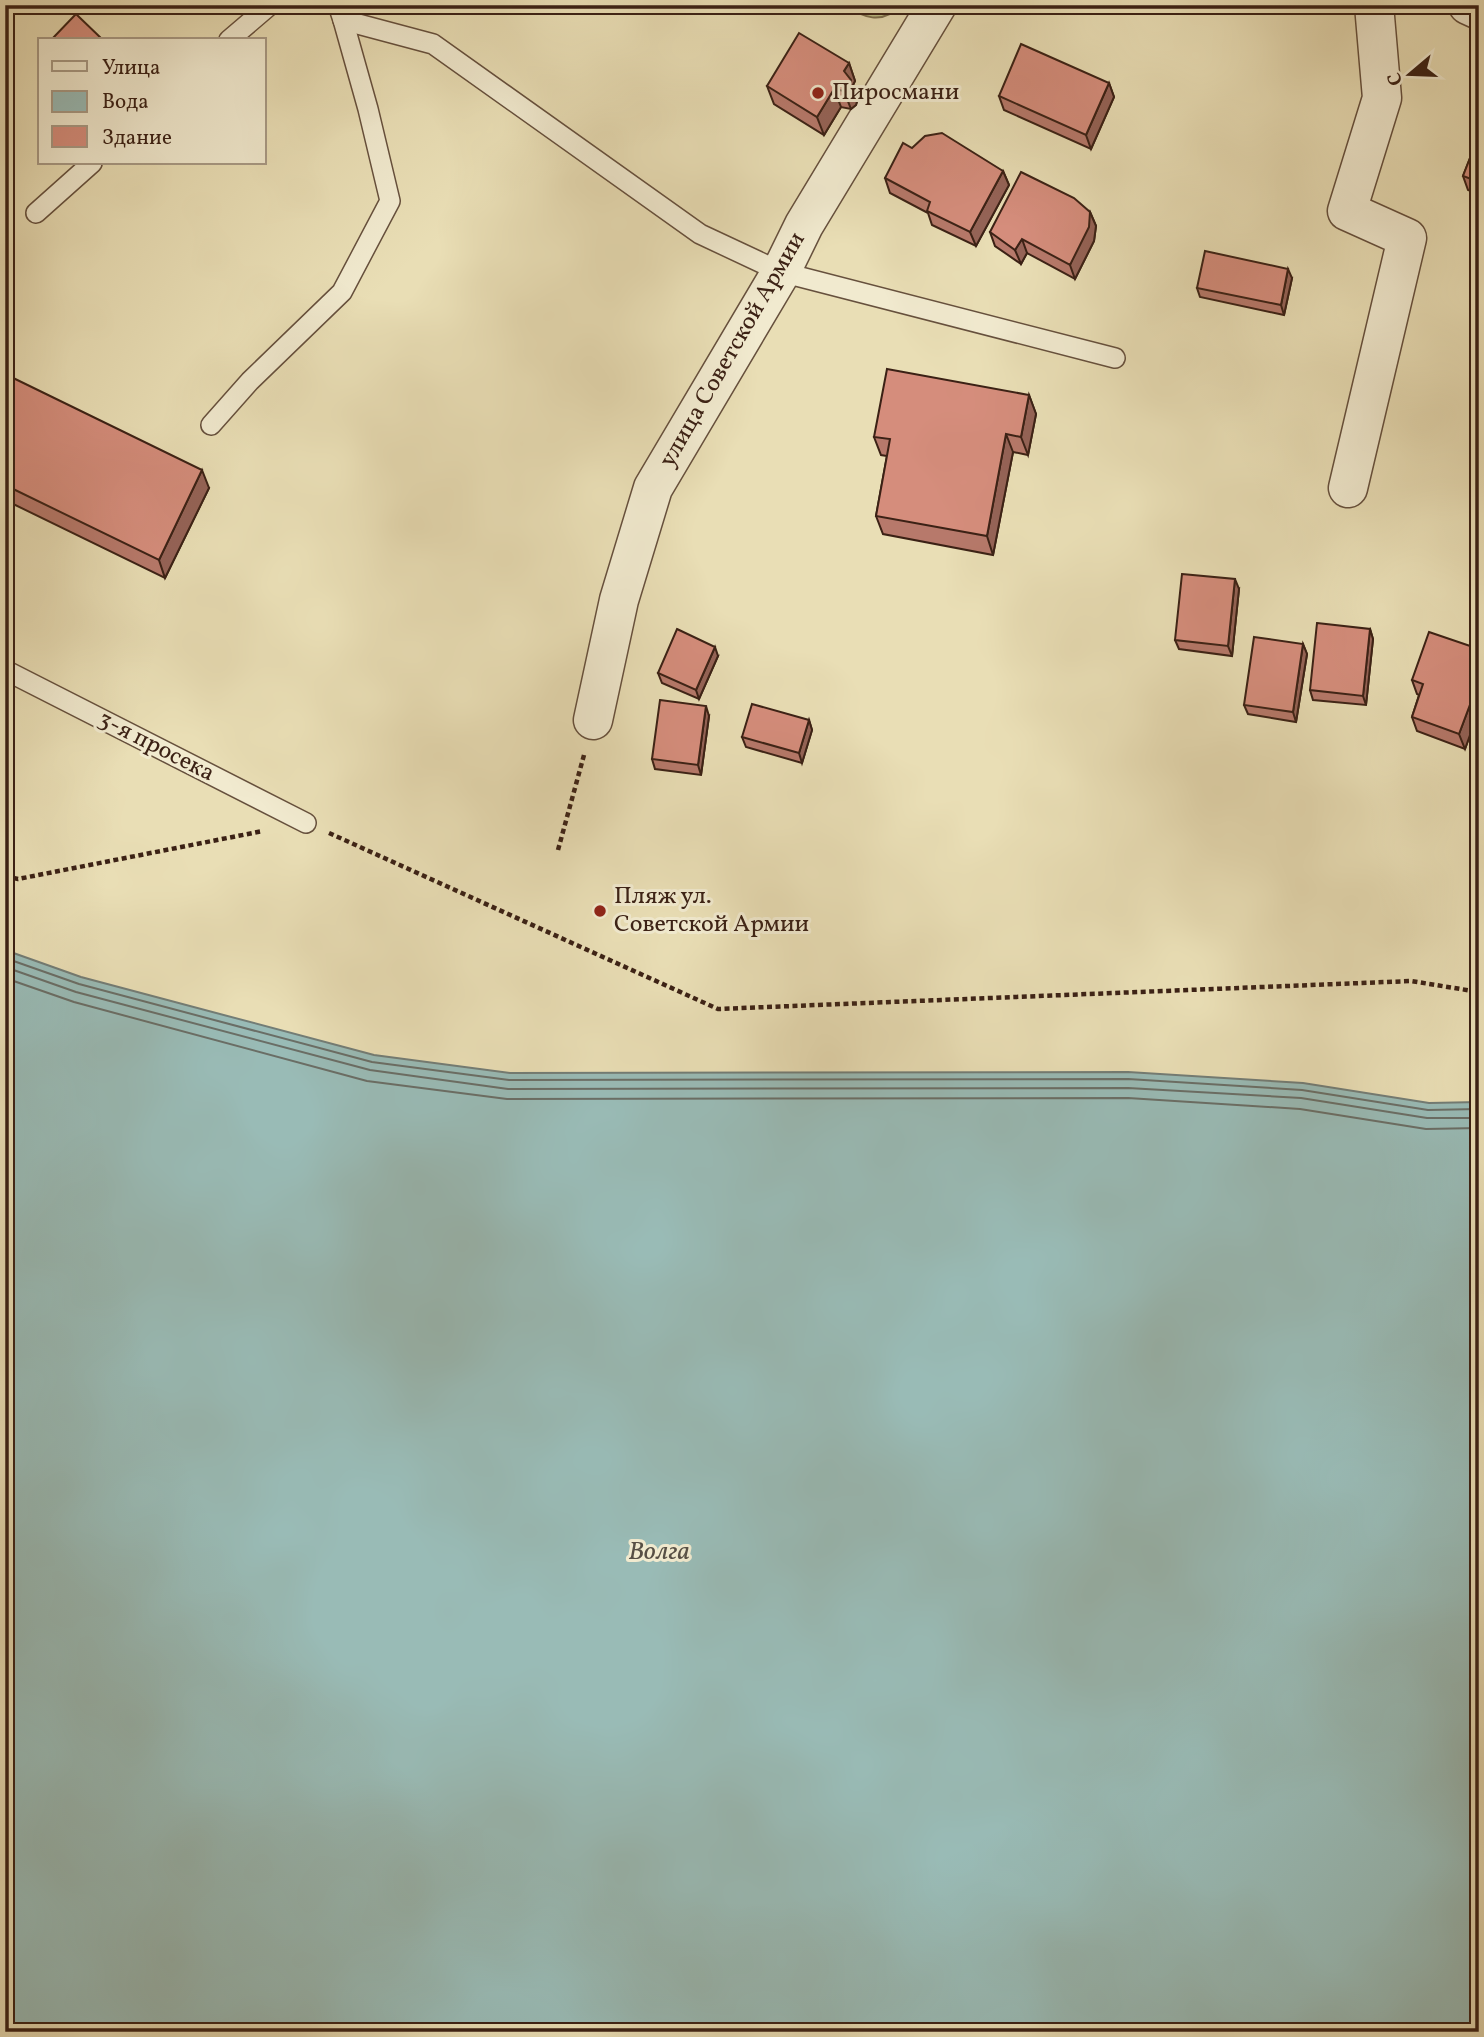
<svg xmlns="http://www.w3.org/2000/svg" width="1484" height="2037" font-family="Vollkorn,serif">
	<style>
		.green { fill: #bfbf88; stroke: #7d704e; stroke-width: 2 }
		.water { fill: #99bbb6; stroke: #737d76; stroke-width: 2 }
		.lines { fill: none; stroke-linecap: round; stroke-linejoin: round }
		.shore { stroke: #6a6e66; stroke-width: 2 }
		.service-casing { stroke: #66503d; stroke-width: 22 }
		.minor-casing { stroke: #66503d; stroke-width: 41 }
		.path { stroke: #3b2115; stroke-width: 4.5; stroke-dasharray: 5 3.5; stroke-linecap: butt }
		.service { stroke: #f1eacf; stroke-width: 19 }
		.minor { stroke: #f1eacf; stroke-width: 38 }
		.wall { fill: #b7796b; stroke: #3b2115; stroke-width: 2 }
		.shaded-wall { fill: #956357; stroke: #3b2115; stroke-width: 2 }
		.building { fill: #d58d7c; stroke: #3b2115; stroke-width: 2 }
		.poi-dot { fill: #8f2418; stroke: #f1eacf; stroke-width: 2.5 }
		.labels { text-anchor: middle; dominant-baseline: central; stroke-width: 6; stroke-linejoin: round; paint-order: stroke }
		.poi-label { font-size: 24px; fill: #3b2115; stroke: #f1eacf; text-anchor: start }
		.street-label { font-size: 24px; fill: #3b2115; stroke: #f1eacf }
		.water-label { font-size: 26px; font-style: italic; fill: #574f45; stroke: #f1eacf }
	</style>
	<rect width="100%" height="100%" fill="#e9deb5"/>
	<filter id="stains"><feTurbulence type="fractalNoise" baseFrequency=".00286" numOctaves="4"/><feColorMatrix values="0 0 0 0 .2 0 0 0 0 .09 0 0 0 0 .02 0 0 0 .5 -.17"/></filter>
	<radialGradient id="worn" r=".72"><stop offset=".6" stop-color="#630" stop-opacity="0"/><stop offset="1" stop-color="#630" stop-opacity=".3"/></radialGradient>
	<path class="green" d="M842 5H901C882 26 863 17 842 5Z"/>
	<polygon class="water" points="5,950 81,977 374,1055 510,1073 1128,1072 1303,1083 1429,1103 1479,1102 1479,2032 5,2032"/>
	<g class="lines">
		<g class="shore">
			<polyline points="5,958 79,984 372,1062 509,1080 1128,1079 1302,1090 1428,1110 1479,1109"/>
			<polyline points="5,967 76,992 370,1070 508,1089 1128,1088 1301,1098 1427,1118 1479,1118"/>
			<polyline points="5,978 74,1002 367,1081 507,1099 1128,1098 1300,1109 1426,1129 1479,1128"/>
		</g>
		<g class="service-casing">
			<g id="service">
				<polyline points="338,5 343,20 433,44 700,234 781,272 1115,358"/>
				<polyline points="229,40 270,5"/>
				<polyline points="36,213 92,163"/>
				<polyline points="211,425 250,381 342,292 390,201 368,109 343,20"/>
				<polyline points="5,670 306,823"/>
			</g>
		</g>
		<g class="minor-casing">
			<g id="minor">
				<polyline points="1468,5 1479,10"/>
				<polyline points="1348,488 1407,238 1347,211 1382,98 1374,5"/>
				<polyline points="593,720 619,600 653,488 781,272 804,225 937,5"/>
			</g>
		</g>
		<g class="path">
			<polyline points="329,833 718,1009 1411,981 1479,992"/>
			<polyline points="558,850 584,755"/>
			<polyline points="5,876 18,879 263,831"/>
		</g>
		<use href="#service" class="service"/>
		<use href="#minor" class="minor"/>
	</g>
	<g class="wall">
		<polygon points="849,63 855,81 853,85 858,98 856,105 851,109 841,107 824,135 774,104 767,86"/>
		<polygon points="1109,83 1114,97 1091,149 1004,110 999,96"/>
		<polygon points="1479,135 1479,194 1468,190 1463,176"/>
		<polygon points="912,148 1003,171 1009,185 976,246 932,225 928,213 890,193 885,178"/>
		<polygon points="1090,212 1096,226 1094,241 1075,279 1027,253 1021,264 995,246 990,232"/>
		<polygon points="1292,278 1284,315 1200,297 1197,288"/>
		<polygon points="5,374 209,488 165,578 5,500"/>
		<polygon points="1029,395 1036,414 1028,455 1013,452 993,555 883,534 876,516 887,456 881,455 874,437"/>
		<polygon points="1239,589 1232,656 1179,649 1175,640"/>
		<polygon points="1370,629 1373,639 1366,705 1313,700 1310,690"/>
		<polygon points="1303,644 1307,654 1296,722 1248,714 1244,705"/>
		<polygon points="1479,649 1479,710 1465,749 1417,731 1412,717 1419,695 1417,694 1412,680"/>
		<polygon points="718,656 699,699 662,683 658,673"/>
		<polygon points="709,716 701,775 655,769 652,759"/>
		<polygon points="809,720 812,730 802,763 746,747 742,737"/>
	</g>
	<g class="shaded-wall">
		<polygon points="849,63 855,81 853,85 858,98 856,105 851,109 844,91 844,71"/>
		<polygon points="1109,83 1114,97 1091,149 1086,135"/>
		<polygon points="834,89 841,107 824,135 817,117"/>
		<polygon points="1003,171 1009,185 976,246 970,232"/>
		<polygon points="1090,212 1096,226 1094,241 1075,279 1070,265"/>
		<polygon points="1022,239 1027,253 1021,264 1015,250"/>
		<polygon points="1288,269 1292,278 1284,315 1281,305"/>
		<polygon points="1029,395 1036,414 1028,455 1021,437"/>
		<polygon points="1006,434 1013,452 993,555 987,536"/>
		<polygon points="202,470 209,488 165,578 159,560"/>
		<polygon points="1235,579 1239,589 1232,656 1228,646"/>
		<polygon points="1370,629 1373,639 1366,705 1363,696"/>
		<polygon points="1303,644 1307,654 1296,722 1293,712"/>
		<polygon points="715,647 718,656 699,699 696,690"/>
		<polygon points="1477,686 1479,690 1479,710 1465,749 1459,734"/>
		<polygon points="706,706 709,716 701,775 698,765"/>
		<polygon points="809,720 812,730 802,763 799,753"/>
	</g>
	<g class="building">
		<polygon points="76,14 103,40 51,40"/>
		<polygon points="799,33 849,63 844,71 851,80 849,87 844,91 834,89 817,117 767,86"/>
		<polygon points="1021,44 1109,83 1086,135 999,96"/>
		<polygon points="942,133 1003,171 970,232 927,211 930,202 885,178 903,143 912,148 925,136"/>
		<polygon points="1479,135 1479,182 1463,176"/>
		<polygon points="1021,172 1074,198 1090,212 1089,227 1070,265 1022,239 1015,250 990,232"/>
		<polygon points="1205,251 1288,269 1281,305 1197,288"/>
		<polygon points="887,369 1029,395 1021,437 1006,434 987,536 876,516 890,439 874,437"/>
		<polygon points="5,374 202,470 159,560 5,485"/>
		<polygon points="1182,574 1235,579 1228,646 1175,640"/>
		<polygon points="1317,623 1370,629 1363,696 1310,690"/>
		<polygon points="677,629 715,647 696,690 658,673"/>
		<polygon points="1429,632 1479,649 1479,686 1477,686 1459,734 1412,717 1423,684 1412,680"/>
		<polygon points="1254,637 1303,644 1293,712 1244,705"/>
		<polygon points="660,700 706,706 698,765 652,759"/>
		<polygon points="752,704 809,720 799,753 742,737"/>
	</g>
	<g class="poi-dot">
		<circle cx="818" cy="93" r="7"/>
		<circle cx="600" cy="911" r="7"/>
	</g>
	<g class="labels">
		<g class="poi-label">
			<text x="832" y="93">Пиросмани</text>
			<text x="614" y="897">Пляж ул.<tspan x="614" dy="28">Советской Армии</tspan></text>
		</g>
		<g class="street-label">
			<text transform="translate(733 350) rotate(-60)">улица Советской Армии</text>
			<text transform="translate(156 747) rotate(27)">3-я просека</text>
		</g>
		<g class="water-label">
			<text x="659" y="1552">Волга</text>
		</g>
	</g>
	<rect width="1484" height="2037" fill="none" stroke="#e9deb5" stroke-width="28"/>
	<rect x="7" y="7" width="1470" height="2023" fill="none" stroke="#3b2115" stroke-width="3.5"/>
	<rect x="14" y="14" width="1456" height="2009" fill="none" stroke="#3b2115" stroke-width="2"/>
	<rect x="38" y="38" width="228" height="126" fill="#f1eacf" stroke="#a89a85" stroke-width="2"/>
	<rect x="52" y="61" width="35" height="10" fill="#f1eacf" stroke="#a89a85" stroke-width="2"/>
	<text x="102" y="74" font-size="21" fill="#3b2115">Улица</text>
	<rect x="52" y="91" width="35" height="21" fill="#99bbb6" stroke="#a89a85" stroke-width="2"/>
	<text x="102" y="108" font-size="21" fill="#3b2115">Вода</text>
	<rect x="52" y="126" width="35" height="21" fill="#d58d7c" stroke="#a89a85" stroke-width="2"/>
	<text x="102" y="144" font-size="21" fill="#3b2115">Здание</text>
	<g transform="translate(1410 74) rotate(251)" stroke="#f1eacf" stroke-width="5" paint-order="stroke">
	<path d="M0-5L12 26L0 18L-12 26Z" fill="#3b2115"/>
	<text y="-10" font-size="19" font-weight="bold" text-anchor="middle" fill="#3b2115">С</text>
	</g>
	<rect width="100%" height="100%" filter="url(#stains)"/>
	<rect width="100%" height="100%" fill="url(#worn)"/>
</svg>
